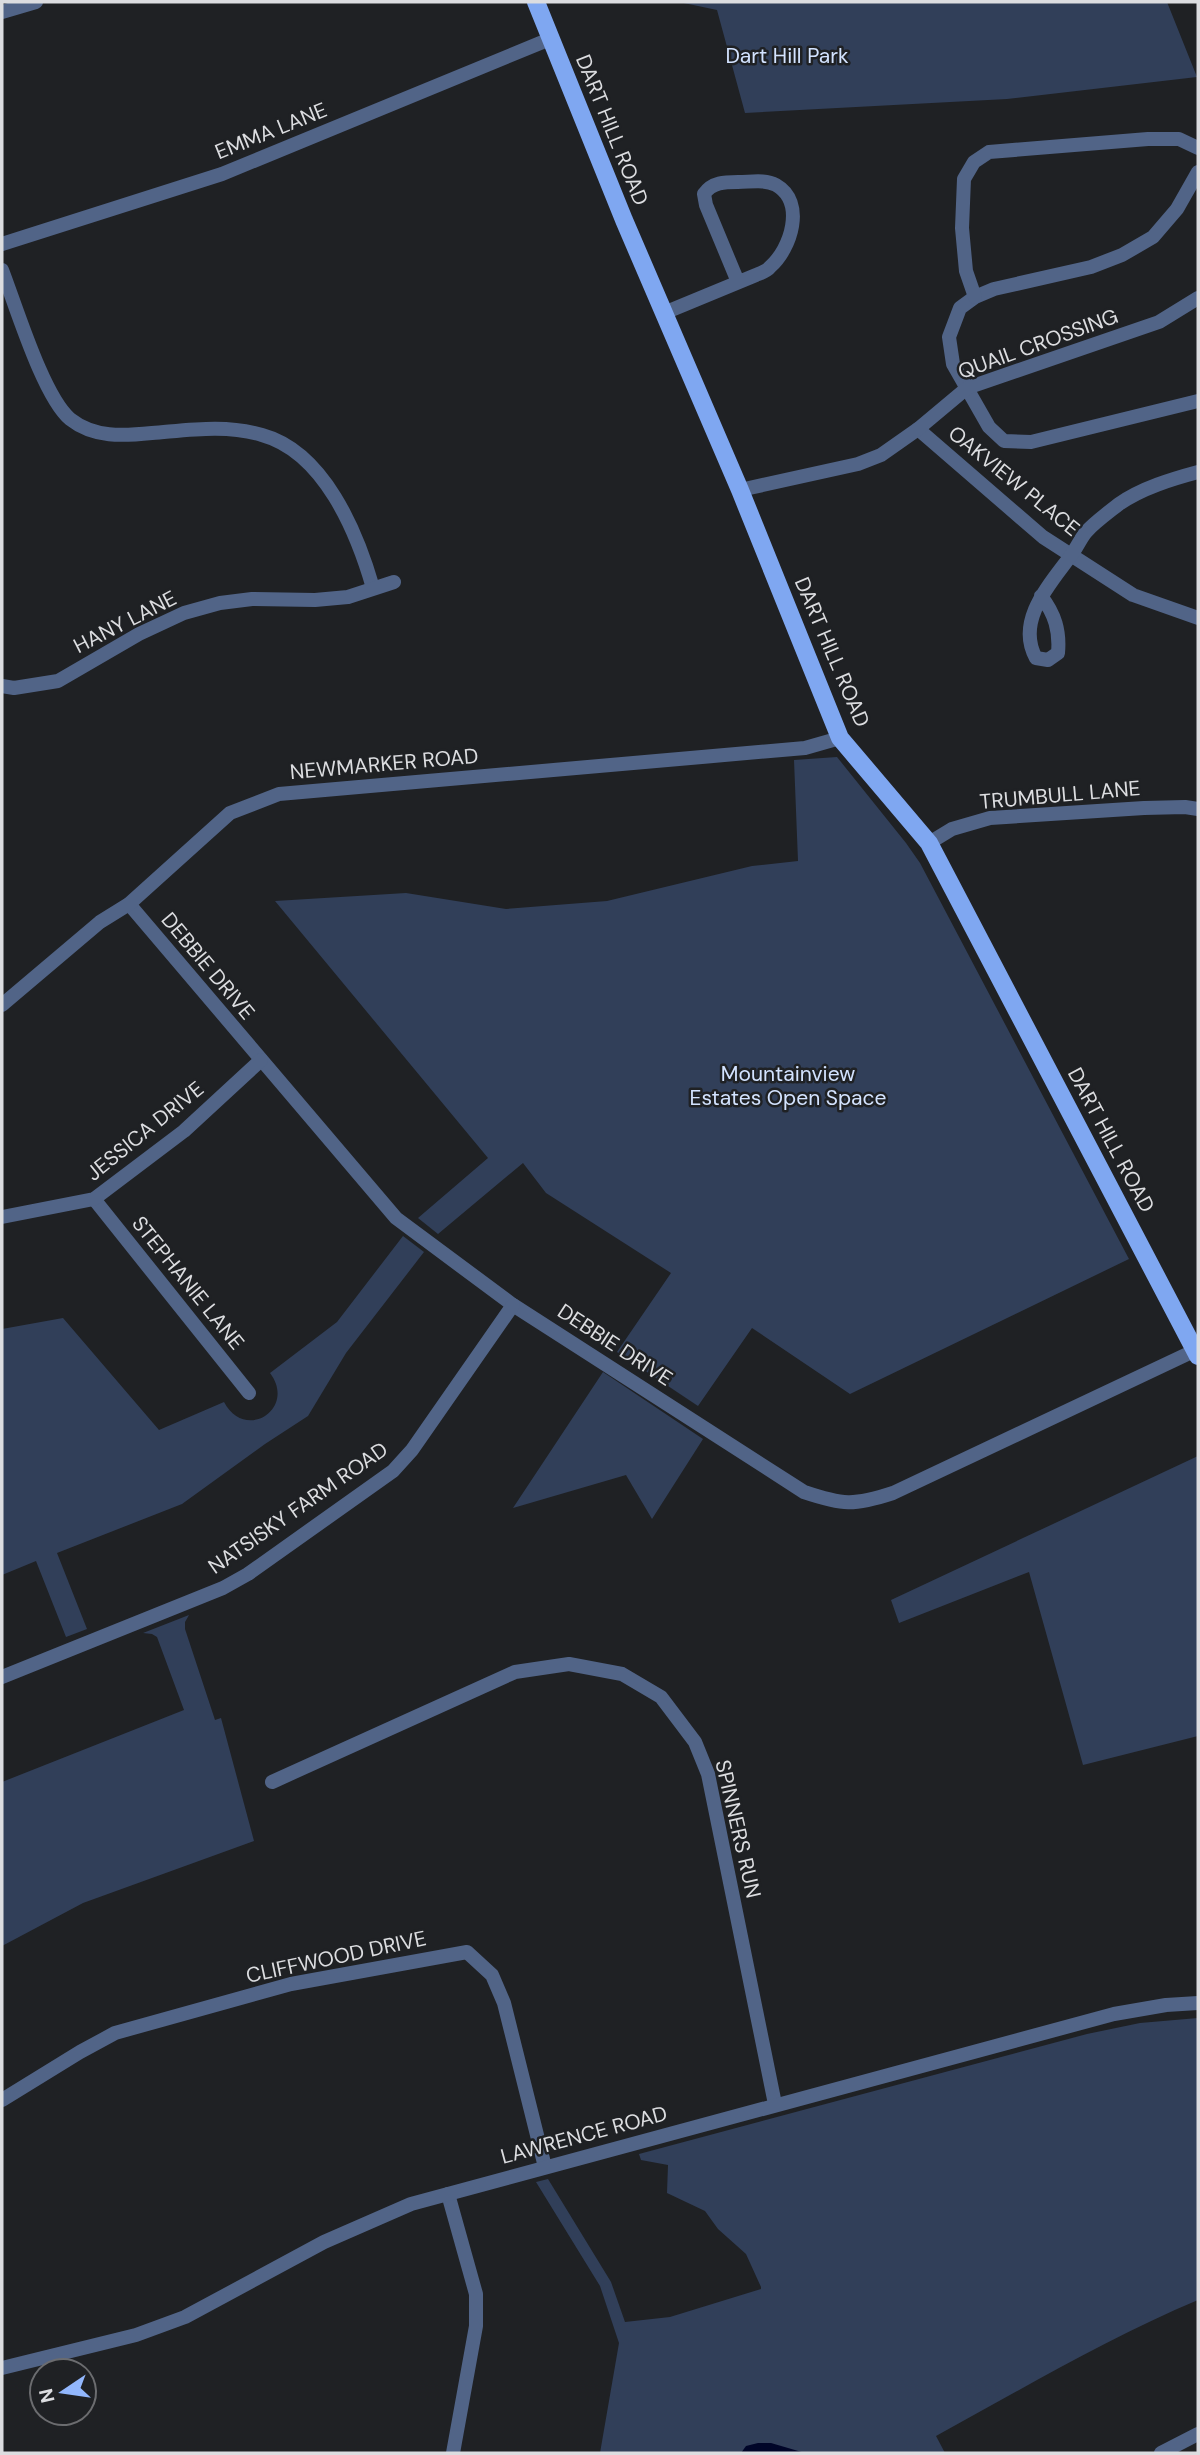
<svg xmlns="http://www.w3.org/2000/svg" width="1200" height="2455" font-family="'DM Sans',sans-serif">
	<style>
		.green { fill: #313f59 }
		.water { fill: #000528 }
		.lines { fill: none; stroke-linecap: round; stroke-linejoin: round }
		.minor { stroke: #516487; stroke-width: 14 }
		.major { stroke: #7fa7f1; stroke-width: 18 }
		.labels { text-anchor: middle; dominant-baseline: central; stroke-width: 5; stroke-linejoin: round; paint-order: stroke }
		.park-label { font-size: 21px; fill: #d3e3ff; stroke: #1f2124 }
		.street-label { font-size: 21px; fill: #dcdde0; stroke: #1f2124 }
	</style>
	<rect width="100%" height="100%" fill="#1f2124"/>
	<g class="green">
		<polygon points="679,2 1167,2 1197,77 1007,99 745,113 717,10"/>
		<polygon points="837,757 906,843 920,863 1129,1259 850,1394 752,1328 698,1406 617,1352 671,1273 546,1193 523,1163 438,1234 418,1218 488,1158 275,901 406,893 506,909 607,901 752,866 798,861 794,760"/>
		<path d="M403 1236 424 1252 346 1353 308 1416 265 1444 182 1504 57 1553 87 1629 66 1637 36 1561 2 1575V1329L63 1318 159 1430 224 1402C245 1442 297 1409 270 1373L337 1322Z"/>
		<polygon points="603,1372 703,1439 652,1519 626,1475 513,1508"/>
		<polygon points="1198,1456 1198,1736 1083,1765 1029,1572 899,1623 891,1600"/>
		<polygon points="189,1615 185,1622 185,1629 215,1720 221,1718 254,1841 83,1903 2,1946 2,1782 184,1710 157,1637 152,1634 143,1633"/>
		<path d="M1198 2018V2300C1108 2338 1022 2389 936 2436L945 2453H600L619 2343 600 2286 536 2182 548 2179 611 2282 625 2322 670 2317 761 2289V2287L746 2254 718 2229 705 2211 667 2193 668 2165 641 2160 639 2154 1087 2034 1140 2023Z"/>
	</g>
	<polygon class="water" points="758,2443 771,2443 805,2453 741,2453 746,2446"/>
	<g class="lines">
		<g class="minor">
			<polyline points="2,12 36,2"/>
			<polyline points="1198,172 1177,209 1153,237 1122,255 1091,267 994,289 975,297 960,308 949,337 953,364 989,427 1004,441 1031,442 1198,401"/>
			<polyline points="2,244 222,174 550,39"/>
			<path d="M2 270C16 306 43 396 70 419 94 438 123 436 152 433 189 430 225 424 262 435 324 452 357 532 373 588"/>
			<polyline points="975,297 966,271 962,228 964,179 974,162 989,152 1148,139 1179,139 1198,148"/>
			<path d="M664 313 756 275C761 273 767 271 770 267 791 249 806 202 776 185 765 179 751 182 738 182 725 182 712 182 704 194L706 205 738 282"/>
			<polyline points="918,429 1043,537 1133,595 1198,618"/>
			<polyline points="740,490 858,464 881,455 918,429 967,388 1159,322 1198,298"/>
			<path d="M1041 596C1055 614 1060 631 1058 653L1048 660 1036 658C1015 620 1051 583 1072 554 1077 547 1081 538 1086 532 1095 522 1109 512 1119 504 1142 488 1172 479 1198 472"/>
			<polyline points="2,686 14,688 58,681 139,634 184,613 220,603 252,599 315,600 348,597 394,582"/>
			<polyline points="929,843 952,829 990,818 1144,808 1185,807 1198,809"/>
			<path d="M129 904 396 1218 513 1305 804 1492C843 1505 853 1506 893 1493L1198 1349"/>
			<polyline points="2,1005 100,922 129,904 230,813 279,794 805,748 840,738"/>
			<polyline points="94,1199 249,1393"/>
			<polyline points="2,1217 94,1199 184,1131 261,1060"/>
			<polyline points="2,1677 223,1588 248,1574 393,1471 412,1450 513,1305"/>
			<polyline points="272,1782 515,1672 569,1664 622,1674 661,1697 695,1742 708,1774 775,2104"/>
			<polyline points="2,2100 80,2052 115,2033 291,1984 467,1952 492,1975 504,2003 545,2167"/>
			<polyline points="448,2194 476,2294 476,2326 453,2453"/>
			<polyline points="2,2368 136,2335 185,2317 324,2242 411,2204 1114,2014 1166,2005 1198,2003"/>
			<polyline points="1161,2453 1198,2434"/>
		</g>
		<polyline class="major" points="536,2 624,220 740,490 840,738 929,843 1198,1356"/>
	</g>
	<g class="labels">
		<g class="park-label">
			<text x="787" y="56">Dart Hill Park</text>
			<text x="788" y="1074">Mountainview<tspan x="788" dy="24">Estates Open Space</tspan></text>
		</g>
		<g class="street-label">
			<text transform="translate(612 130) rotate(68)">DART HILL ROAD</text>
			<text transform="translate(271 131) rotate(-22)">EMMA LANE</text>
			<text transform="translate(1038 344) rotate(-20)">QUAIL CROSSING</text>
			<text transform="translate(1014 481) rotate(39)">OAKVIEW PLACE</text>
			<text transform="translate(125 622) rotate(-27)">HANY LANE</text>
			<text transform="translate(832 652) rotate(67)">DART HILL ROAD</text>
			<text transform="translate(384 764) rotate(-5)">NEWMARKER ROAD</text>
			<text transform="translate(1060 795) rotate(-5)">TRUMBULL LANE</text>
			<text transform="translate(208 966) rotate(50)">DEBBIE DRIVE</text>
			<text transform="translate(145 1131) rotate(-39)">JESSICA DRIVE</text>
			<text transform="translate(1111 1140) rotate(62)">DART HILL ROAD</text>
			<text transform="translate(188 1283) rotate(51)">STEPHANIE LANE</text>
			<text transform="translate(615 1345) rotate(33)">DEBBIE DRIVE</text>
			<text transform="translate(298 1508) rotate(-35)">NATSISKY FARM ROAD</text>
			<text transform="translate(738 1829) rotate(77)">SPINNERS RUN</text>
			<text transform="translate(336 1957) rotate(-12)">CLIFFWOOD DRIVE</text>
			<text transform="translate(584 2135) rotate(-15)">LAWRENCE ROAD</text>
		</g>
	</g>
	<rect width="1200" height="2455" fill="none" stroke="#dcdde0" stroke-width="7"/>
	<g transform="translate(63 2392) rotate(257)"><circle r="33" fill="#1f2124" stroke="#6b6c6f" stroke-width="2"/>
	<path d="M0-5L12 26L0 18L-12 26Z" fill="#92b7fd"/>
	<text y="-10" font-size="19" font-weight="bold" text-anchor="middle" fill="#dcdde0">N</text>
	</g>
</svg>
